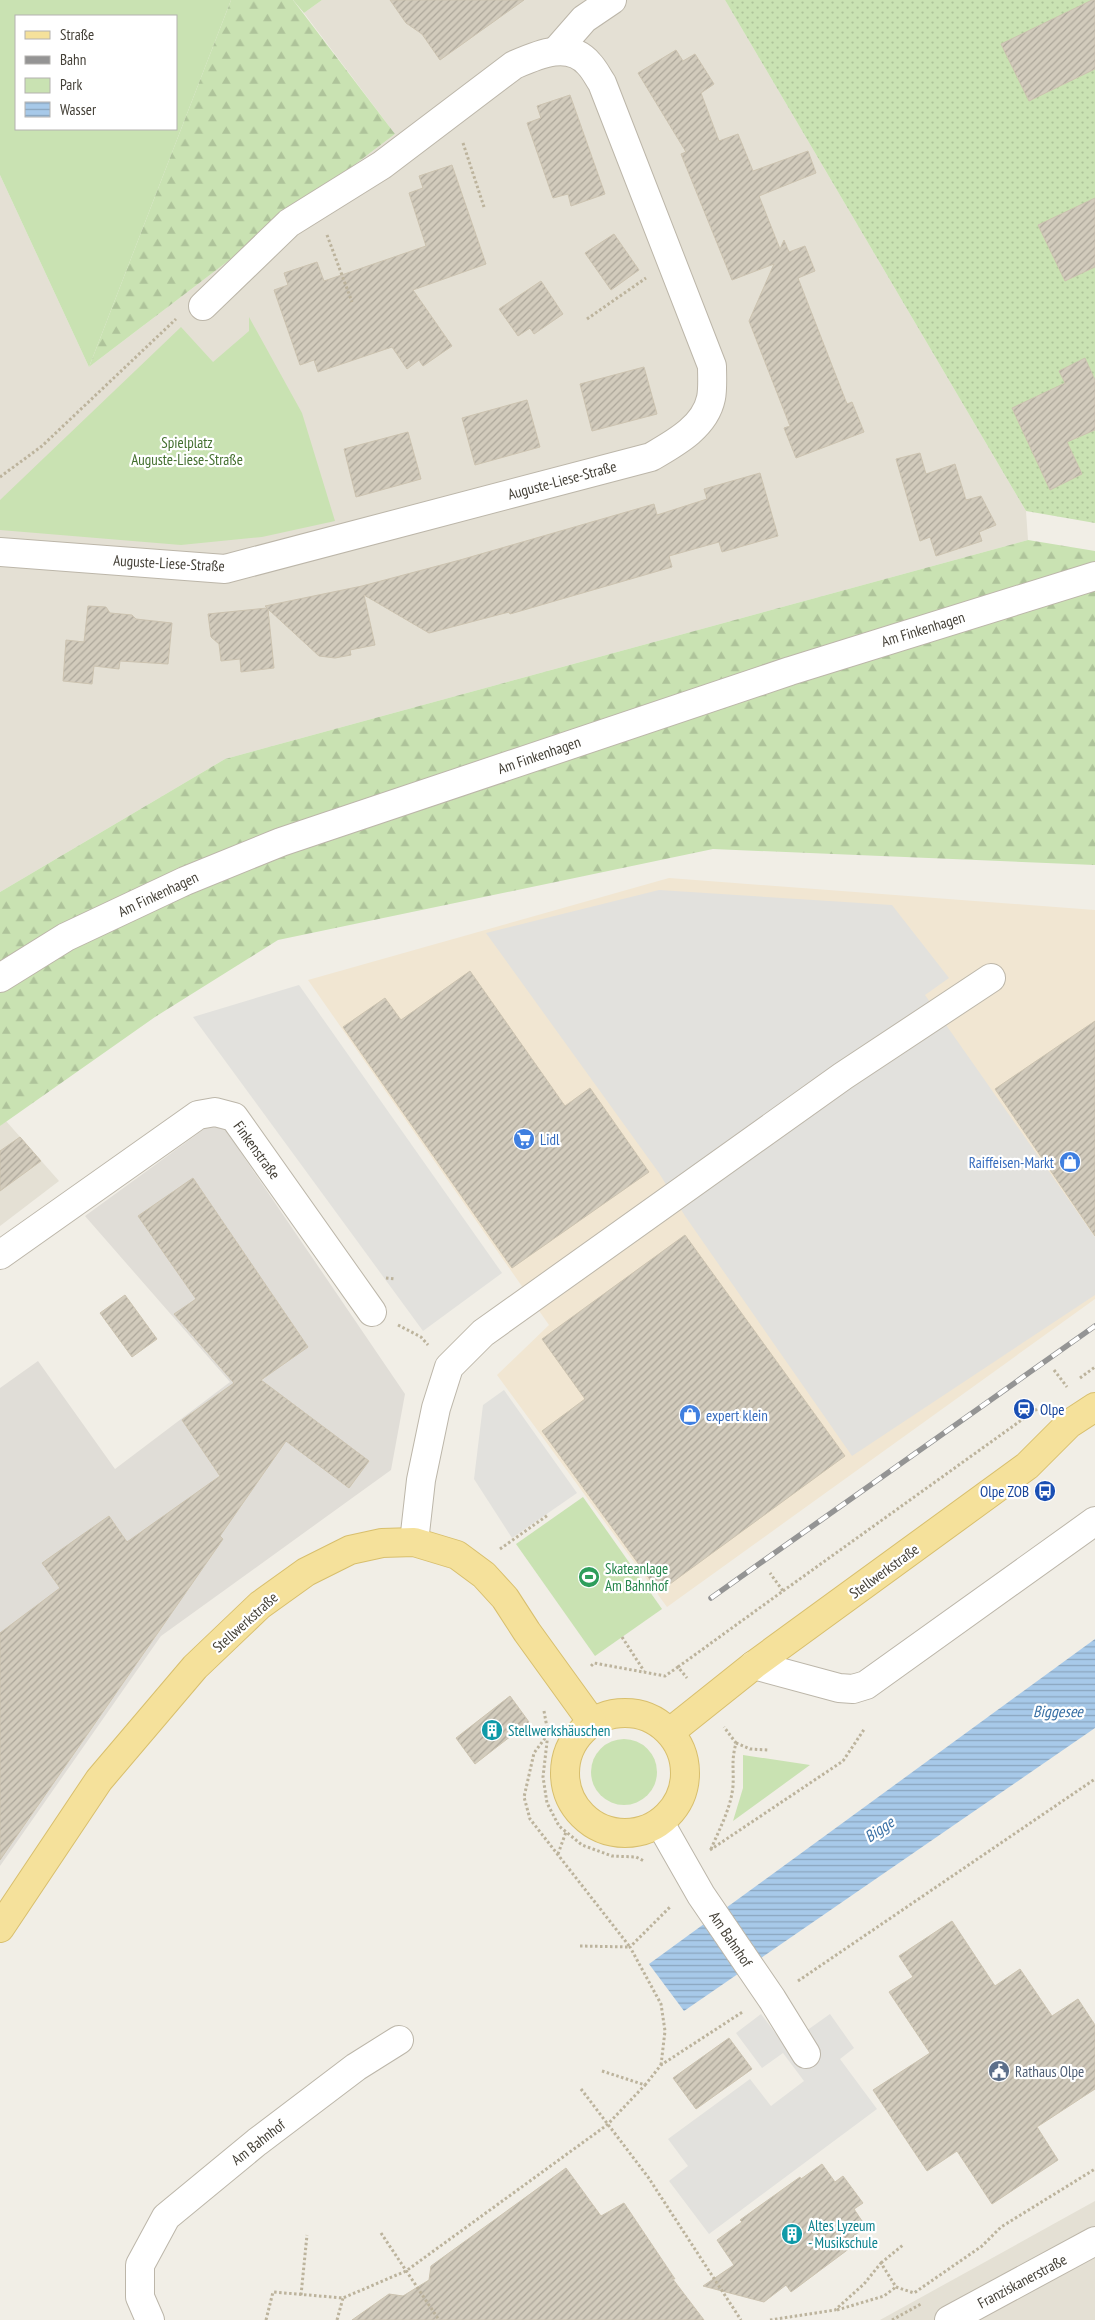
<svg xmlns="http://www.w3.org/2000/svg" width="1095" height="2320" font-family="'PT Sans Narrow',sans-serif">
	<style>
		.residential { fill: #e4e0d4 }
		.commercial { fill: #f1e6d2 }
		.industrial { fill: #e0ddd7 }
		.green { fill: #c9e2b2; fill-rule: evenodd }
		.forest { fill: url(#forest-firs) }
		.garden { fill: url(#garden-dots) }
		.parking { fill: #e2e1dd }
		.water { fill: url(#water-rules) }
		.building { fill: url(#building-hatch); stroke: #ccc3b0 }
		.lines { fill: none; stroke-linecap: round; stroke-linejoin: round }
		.minor-casing { stroke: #bcb6a9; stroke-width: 30 }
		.major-casing { stroke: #d8bf6d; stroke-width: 30 }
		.path { stroke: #bcb39c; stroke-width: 3; stroke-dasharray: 2.5 2.5; stroke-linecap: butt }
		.minor { stroke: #fff; stroke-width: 28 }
		.major { stroke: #f5e19b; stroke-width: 28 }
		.rail-casing { stroke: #949494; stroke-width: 5.5 }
		.rail { stroke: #fff; stroke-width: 4; stroke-dasharray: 11; stroke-linecap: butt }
		.labels { text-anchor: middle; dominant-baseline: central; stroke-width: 4.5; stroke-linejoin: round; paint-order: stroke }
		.park-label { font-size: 15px; fill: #436f2f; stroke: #fff }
		.street-label { font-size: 15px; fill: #433f36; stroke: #fff }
		.shop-label { font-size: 15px; fill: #366cbe; stroke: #fff; text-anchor: start }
		.transit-label { font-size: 15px; fill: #164399; stroke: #fff; text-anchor: start }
		.leisure-label { font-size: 15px; fill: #27864d; stroke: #fff; text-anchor: start }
		.culture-label { font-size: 15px; fill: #0d838f; stroke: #fff; text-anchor: start }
		.service-label { font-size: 15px; fill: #4e5e75; stroke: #fff; text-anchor: start }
		.water-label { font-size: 16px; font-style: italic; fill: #3970a5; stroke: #fff }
	</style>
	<defs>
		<pattern id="forest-firs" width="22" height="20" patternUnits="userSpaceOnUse" patternTransform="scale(1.25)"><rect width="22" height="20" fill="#c9e2b2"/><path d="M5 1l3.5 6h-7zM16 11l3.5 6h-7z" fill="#aec39a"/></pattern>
		<pattern id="garden-dots" width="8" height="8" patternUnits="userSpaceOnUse" patternTransform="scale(1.25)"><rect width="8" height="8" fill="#c9e2b2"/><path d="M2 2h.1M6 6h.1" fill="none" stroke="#aec39a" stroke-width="1.8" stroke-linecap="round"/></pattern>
		<pattern id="water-rules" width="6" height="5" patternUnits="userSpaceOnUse" patternTransform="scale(1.25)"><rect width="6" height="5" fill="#a7c9e9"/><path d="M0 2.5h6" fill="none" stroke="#8aa5be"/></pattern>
		<pattern id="building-hatch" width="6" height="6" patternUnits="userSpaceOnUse" patternTransform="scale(1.25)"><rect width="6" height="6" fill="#d2cbbc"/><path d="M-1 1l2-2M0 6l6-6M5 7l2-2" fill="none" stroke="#aca69a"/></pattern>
	</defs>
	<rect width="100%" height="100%" fill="#f1eee6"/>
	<g class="residential">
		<polygon points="322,0 725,0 1026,511 1028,540 225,759 0,892 0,175 89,367 395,134 304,13"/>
		<polygon points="6,1121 59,1181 0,1226 0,1126"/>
		<polygon points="1095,2201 1095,2320 880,2320 956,2278"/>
	</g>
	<polygon class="commercial" points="669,878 1095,910 1095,1299 667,1607 497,1375 549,1325 308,980"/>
	<polygon class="industrial" points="218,1119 405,1394 391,1470 161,1636 0,1866 0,1388 38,1361 115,1469 230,1382 85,1216"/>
	<g class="green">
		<path d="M0 0H231L89 367 0 175ZM16 16H176V129H16Z"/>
		<polygon points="293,0 322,0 304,13"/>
		<polygon points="249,317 302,413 335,521 262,537 181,545 0,530 0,500 181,327 213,362 249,331"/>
		<polygon points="583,1497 662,1609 595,1656 516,1544"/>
		<circle cx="624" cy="1772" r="33"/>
		<polygon points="743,1755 810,1765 733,1821 743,1788"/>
	</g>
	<g class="forest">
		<polygon points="231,0 293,0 395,134 89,367"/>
		<polygon points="1028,540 1095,551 1095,865 713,849 278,940 155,1017 0,1126 0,892 225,759"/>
	</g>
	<polygon class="garden" points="725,0 1095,0 1095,523 1026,511"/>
	<g class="parking">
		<polygon points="659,890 892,905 949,978 925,995 1095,1237 1095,1295 852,1456 685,1216 659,1173 486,933"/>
		<polygon points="299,985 502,1273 423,1331 193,1017"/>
		<polygon points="504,1390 577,1493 512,1538 474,1479 483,1405"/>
		<polygon points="761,2014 785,2046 830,2014 854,2048 840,2059 877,2109 709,2234 669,2181 688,2166 668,2139 750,2079 771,2106 804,2081 783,2053 762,2068 736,2033"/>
	</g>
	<polygon class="water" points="1095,1639 1095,1728 684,2011 649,1964"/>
	<g class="building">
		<polygon points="390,0 524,0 440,60 422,34 406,23"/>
		<polygon points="1092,0 1095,0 1095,69 1029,101 1001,44"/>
		<polygon points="676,50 683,61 695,54 714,84 701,93 719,141 738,134 753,171 808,151 816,173 759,196 780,249 784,240 789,252 805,246 815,271 798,278 847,404 852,402 864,432 796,458 784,428 790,426 749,321 774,264 732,280 681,154 686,152 638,73"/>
		<polygon points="570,95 605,194 571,206 568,194 553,198 527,123 541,118 537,106"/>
		<polygon points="452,165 486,264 413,290 452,346 423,366 419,360 407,369 392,347 318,372 314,360 300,365 274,290 288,285 284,273 317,262 324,281 426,246 409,193 423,188 419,176"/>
		<polygon points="1095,198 1095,267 1065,281 1038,225"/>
		<polygon points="614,234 639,270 611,290 585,253"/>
		<polygon points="541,281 563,314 534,334 530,328 518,336 499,309"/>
		<polygon points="1085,358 1095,380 1095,430 1067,442 1082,474 1050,490 1012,408 1065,383 1059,371"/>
		<polygon points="644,367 657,414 592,431 580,384"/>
		<polygon points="527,400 540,447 475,465 462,418"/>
		<polygon points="408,432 421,479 356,497 344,449"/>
		<polygon points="920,453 926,474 955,464 966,500 981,496 996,525 979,532 982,541 936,556 930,537 920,541 896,459"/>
		<polygon points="760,473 778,536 722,552 719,542 669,556 672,567 510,614 509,612 429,633 364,595 375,645 350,650 351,655 335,658 319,656 268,609 274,668 241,672 240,659 221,661 219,644 211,637 208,614 267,608 265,606 362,586 460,560 654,504 657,515 707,499 704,489"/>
		<polygon points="88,606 106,607 110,613 132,615 136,619 172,623 168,664 120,661 119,669 94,666 92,684 63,681 66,640 84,642"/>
		<polygon points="470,971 565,1106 590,1088 649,1172 512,1268 343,1027 385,998 401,1020"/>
		<polygon points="1095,1021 1095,1236 995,1089"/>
		<polygon points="20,1137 41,1161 0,1191 0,1151"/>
		<polygon points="193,1178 308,1347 261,1380 369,1461 349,1488 286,1441 220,1536 223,1539 0,1860 0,1633 60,1588 42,1563 109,1516 127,1542 220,1476 182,1420 234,1383 174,1314 196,1299 138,1216"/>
		<polygon points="685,1235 845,1456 659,1592 542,1431 585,1399 542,1339"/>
		<polygon points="125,1295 157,1339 132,1357 100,1313"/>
		<polygon points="510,1696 529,1722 475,1764 456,1738"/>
		<polygon points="952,1921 995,1986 1020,1969 1052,2016 1078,1999 1095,2025 1095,2089 1037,2127 1058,2160 992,2204 957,2151 927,2171 873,2090 930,2053 889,1992 913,1977 899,1956"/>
		<polygon points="729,2038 752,2069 696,2109 673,2078"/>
		<polygon points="822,2164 835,2182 843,2176 863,2203 854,2209 866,2227 846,2242 850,2248 791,2292 786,2285 764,2302 703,2286 734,2265 717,2240 742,2222 740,2220 800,2177 801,2179"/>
		<polygon points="566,2168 601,2216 624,2203 675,2279 672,2278 704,2320 352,2320 389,2294 403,2296 429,2280 431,2266"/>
	</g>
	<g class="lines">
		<g class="minor-casing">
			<g id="minor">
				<polyline points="556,51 584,19 612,0"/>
				<path d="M0 552 225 569 651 457C675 443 705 427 711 398 713 388 712 376 712 366L602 83C598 77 594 69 589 64 569 40 537 55 514 65L382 165 289 223 203 306"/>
				<polyline points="0,978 66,937 185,881 281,842 790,671 1095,576"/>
				<polyline points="0,1255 198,1115 215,1112 234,1117 372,1312"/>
				<polyline points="414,1542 421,1480 436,1408 449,1367 483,1333 843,1076 991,978"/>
				<polyline points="754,1665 839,1688 853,1689 866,1685 1095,1521"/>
				<polyline points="660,1823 701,1895 772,1999 806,2054"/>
				<polyline points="150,2320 140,2297 140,2265 166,2217 257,2142 356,2067 399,2040"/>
				<polyline points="949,2320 1095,2241"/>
			</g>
		</g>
		<g class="major-casing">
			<g id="major">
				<circle cx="625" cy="1773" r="60"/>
				<polyline points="670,1732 754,1665 1027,1466 1069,1424 1095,1407"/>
				<polyline points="0,1928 99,1780 195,1667 260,1605 306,1572 350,1550 382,1543 414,1542 457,1555 484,1575 505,1598 527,1632 592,1722"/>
			</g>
		</g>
		<g class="path">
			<polyline points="463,143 484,207"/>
			<polyline points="327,235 352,302"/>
			<polyline points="587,319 646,278"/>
			<polyline points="0,477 42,446 176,319"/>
			<polyline points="386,1278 395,1279"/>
			<polyline points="398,1325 421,1337 428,1345"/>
			<polyline points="1054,1370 1067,1387"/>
			<polyline points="1080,1378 1095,1367"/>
			<polyline points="500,1549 548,1515"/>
			<polyline points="783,1591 1037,1409"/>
			<polyline points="622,1637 644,1671"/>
			<polyline points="591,1666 594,1663 665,1676 678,1667 687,1678"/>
			<polyline points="678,1667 783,1591 770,1573"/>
			<polyline points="544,1711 548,1733 543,1777 547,1803 559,1826 582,1845 612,1856 636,1857 644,1861"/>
			<polyline points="548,1734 534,1753 524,1797 530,1819 630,1947"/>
			<polyline points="736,1743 750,1749 769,1750"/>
			<path d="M711 1849C719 1830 731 1808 733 1786 734 1768 731 1762 736 1743L724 1727"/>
			<polyline points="710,1850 843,1761 865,1728"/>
			<polyline points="558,1854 566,1832"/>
			<polyline points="580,1946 630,1947"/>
			<polyline points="798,1981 1095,1779"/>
			<polyline points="661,2065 665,2031 661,2004 630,1947 671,1906"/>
			<polyline points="602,2071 645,2085 661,2065 744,2011"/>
			<polyline points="581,2089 648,2177 741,2320"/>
			<polyline points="381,2233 439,2320"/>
			<polyline points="881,2263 903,2245"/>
			<polyline points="301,2295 307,2235"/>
			<polyline points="837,2310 884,2296 896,2287"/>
			<polyline points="266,2320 273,2292 343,2298 406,2271 607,2125 645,2085"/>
			<polyline points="337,2320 343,2298"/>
			<polyline points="770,2320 835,2310 864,2284 881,2263 896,2287 914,2293 982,2246 1001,2227 1095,2169"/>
			<polyline points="892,2320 921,2304"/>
		</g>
		<use href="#minor" class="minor"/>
		<use href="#major" class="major"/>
		<g class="rail-casing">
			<polyline id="rail" points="711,1598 1095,1326"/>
		</g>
		<use href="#rail" class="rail"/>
	</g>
	<defs>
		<g id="supermarket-disc" transform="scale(1.125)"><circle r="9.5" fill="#3f7fe0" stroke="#fff"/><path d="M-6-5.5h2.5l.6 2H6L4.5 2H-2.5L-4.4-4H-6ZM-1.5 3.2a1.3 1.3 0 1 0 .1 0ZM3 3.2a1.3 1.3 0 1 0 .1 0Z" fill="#fff"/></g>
		<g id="shop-disc" transform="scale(1.125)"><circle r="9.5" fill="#3f7fe0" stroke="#fff"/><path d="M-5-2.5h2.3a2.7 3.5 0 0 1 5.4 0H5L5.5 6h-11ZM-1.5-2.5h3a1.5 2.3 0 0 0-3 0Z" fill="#fff"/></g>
		<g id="station-disc" transform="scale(1.125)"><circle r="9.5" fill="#1a4fb4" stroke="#fff"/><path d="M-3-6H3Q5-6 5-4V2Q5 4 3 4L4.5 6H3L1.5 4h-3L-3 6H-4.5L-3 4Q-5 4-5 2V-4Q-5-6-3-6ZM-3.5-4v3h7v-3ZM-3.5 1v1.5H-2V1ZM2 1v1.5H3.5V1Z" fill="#fff"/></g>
		<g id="bus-disc" transform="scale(1.125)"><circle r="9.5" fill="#1a4fb4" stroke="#fff"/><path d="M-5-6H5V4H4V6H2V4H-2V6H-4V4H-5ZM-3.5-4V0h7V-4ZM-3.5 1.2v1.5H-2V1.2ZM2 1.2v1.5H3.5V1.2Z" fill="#fff"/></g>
		<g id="stadium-disc" transform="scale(1.125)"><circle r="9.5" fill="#2e9e5b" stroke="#fff"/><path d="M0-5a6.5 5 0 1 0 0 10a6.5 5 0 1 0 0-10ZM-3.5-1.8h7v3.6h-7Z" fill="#fff"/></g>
		<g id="building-disc" transform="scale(1.125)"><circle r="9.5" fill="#0f9aa8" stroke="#fff"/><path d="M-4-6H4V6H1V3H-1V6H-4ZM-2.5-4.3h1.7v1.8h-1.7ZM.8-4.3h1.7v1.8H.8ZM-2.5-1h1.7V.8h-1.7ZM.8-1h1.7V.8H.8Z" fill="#fff"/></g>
		<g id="civic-disc" transform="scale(1.125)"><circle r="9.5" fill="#5c6f8a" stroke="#fff"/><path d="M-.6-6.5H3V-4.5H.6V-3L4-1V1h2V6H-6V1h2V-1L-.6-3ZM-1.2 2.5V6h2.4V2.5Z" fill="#fff"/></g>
	</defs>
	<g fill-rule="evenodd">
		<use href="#supermarket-disc" x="524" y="1139"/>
		<use href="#shop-disc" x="1070" y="1162"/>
		<use href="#station-disc" x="1024" y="1409"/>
		<use href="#shop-disc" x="690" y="1415"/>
		<use href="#bus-disc" x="1045" y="1491"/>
		<use href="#stadium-disc" x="589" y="1577"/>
		<use href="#building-disc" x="492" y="1730"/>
		<use href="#civic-disc" x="999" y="2071"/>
		<use href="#building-disc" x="792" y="2234"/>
	</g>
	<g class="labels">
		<g class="park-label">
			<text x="187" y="442">Spielplatz<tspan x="187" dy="17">Auguste-Liese-Straße</tspan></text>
		</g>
		<g class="street-label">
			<text transform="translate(562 480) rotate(-15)">Auguste-Liese-Straße</text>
			<text transform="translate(169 563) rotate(3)">Auguste-Liese-Straße</text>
			<text transform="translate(923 629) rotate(-17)">Am Finkenhagen</text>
			<text transform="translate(539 755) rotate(-19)">Am Finkenhagen</text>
			<text transform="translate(158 894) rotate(-25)">Am Finkenhagen</text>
			<text transform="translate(257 1150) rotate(54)">Finkenstraße</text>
			<text transform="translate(884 1571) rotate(-36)">Stellwerkstraße</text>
			<text transform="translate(245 1622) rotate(-42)">Stellwerkstraße</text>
			<text transform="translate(731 1939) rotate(56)">Am Bahnhof</text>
			<text transform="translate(258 2142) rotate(-38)">Am Bahnhof</text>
			<text transform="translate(1022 2281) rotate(-28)">Franziskanerstraße</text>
		</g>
		<g class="shop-label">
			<text x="540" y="1139">Lidl</text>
			<text x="1054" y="1162" text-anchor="end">Raiffeisen-Markt</text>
			<text x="706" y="1415">expert klein</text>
		</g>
		<g class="transit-label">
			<text x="1040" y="1409">Olpe</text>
			<text x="1029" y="1491" text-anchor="end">Olpe ZOB</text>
		</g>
		<g class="leisure-label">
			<text x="605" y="1568">Skateanlage<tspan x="605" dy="17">Am Bahnhof</tspan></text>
		</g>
		<g class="culture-label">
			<text x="508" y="1730">Stellwerkshäuschen</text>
			<text x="808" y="2225">Altes Lyzeum<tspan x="808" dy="17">- Musikschule</tspan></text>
		</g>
		<g class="service-label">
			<text x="1015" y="2071">Rathaus Olpe</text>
		</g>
		<g class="water-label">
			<text x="1058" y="1711">Biggesee</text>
			<text transform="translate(879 1829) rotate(-35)">Bigge</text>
		</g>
	</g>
	<rect x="15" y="15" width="162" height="115" fill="#ffffff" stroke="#b4b2af"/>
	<rect x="25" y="31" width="25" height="8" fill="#f5e19b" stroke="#b4b2af"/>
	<text x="60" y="40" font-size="15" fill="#433f36">Straße</text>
	<rect x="25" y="56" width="25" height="8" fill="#949494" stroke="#b4b2af"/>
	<text x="60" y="65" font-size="15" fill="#433f36">Bahn</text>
	<rect x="25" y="78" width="25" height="15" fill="#c9e2b2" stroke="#b4b2af"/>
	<text x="60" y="90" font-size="15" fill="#433f36">Park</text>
	<rect x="25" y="102" width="25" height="15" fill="url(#water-rules)" stroke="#b4b2af"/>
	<text x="60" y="115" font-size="15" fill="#433f36">Wasser</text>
</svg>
